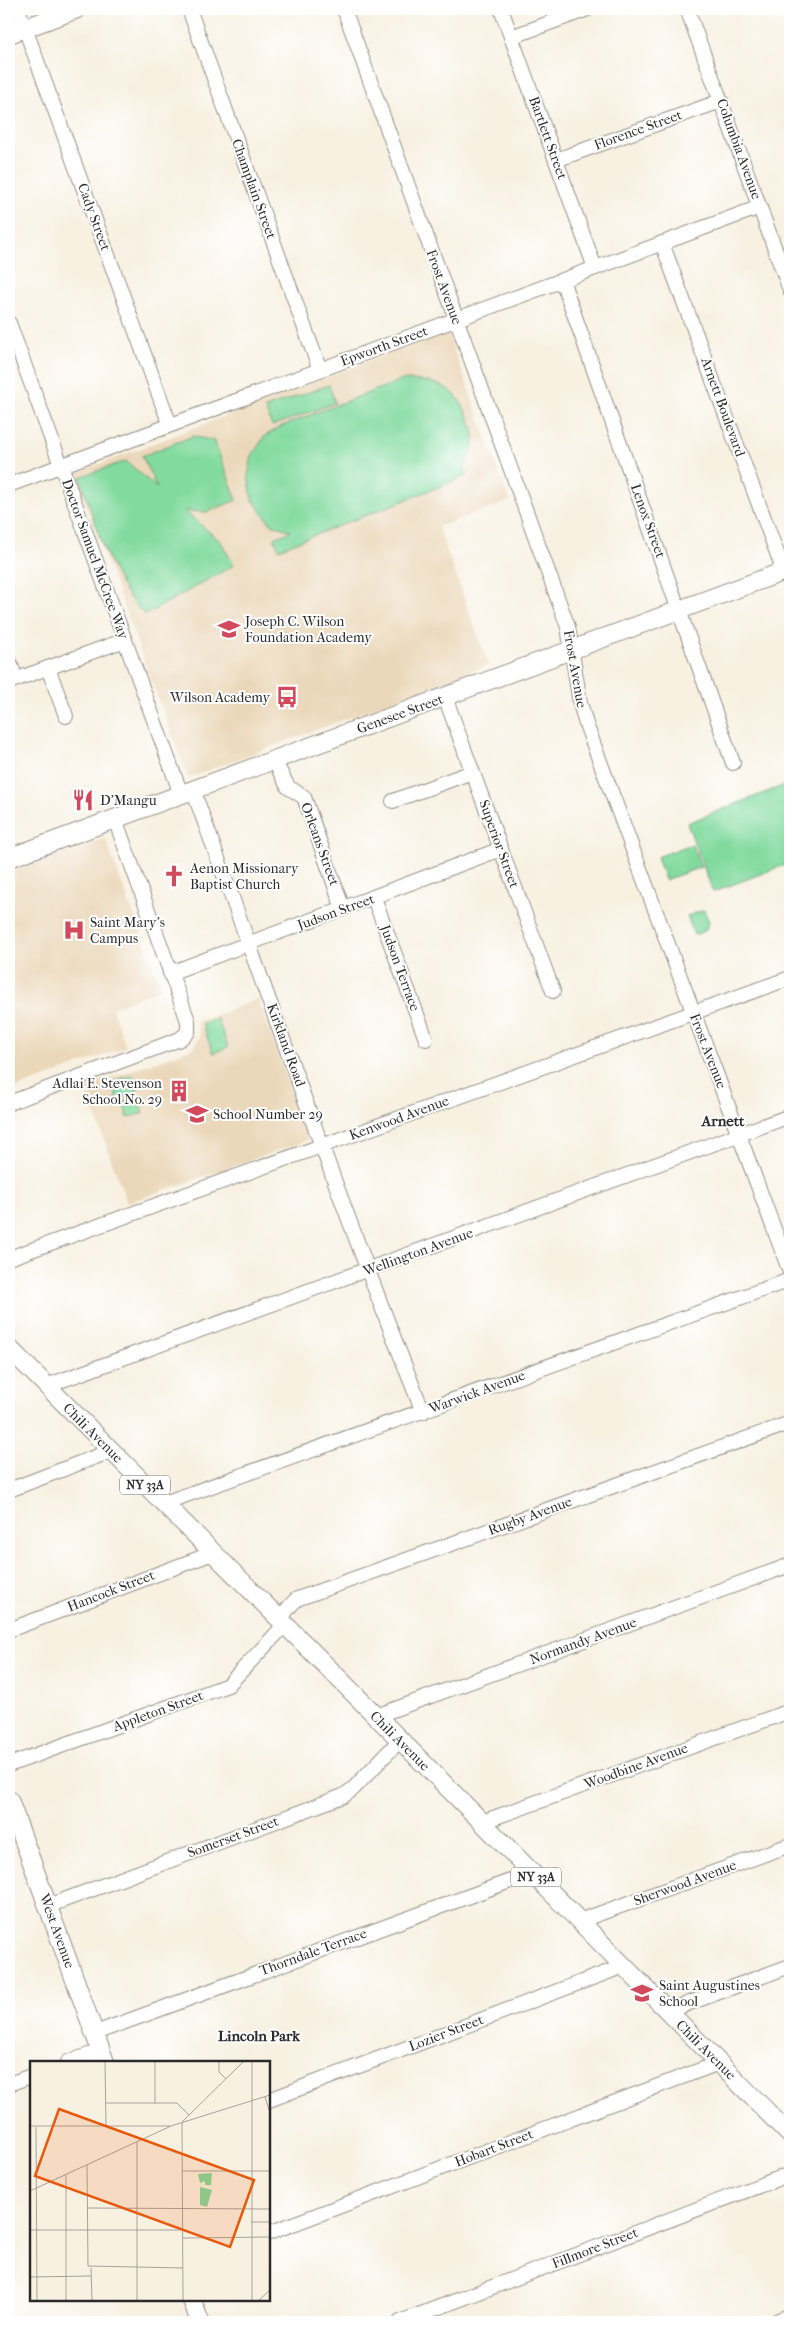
<svg xmlns="http://www.w3.org/2000/svg" width="799" height="2331" font-family="'IM FELL French Canon',serif">
	<style>
		.built { fill: #ebd8ba }
		.green { fill: #82da9f; stroke: #568265 }
		.lines { fill: none; stroke-linecap: round; stroke-linejoin: round }
		.minor-casing { stroke: #928e86; stroke-width: 16 }
		.major-casing { stroke: #928e86; stroke-width: 20 }
		.minor { stroke: #fff; stroke-width: 14 }
		.major { stroke: #fff; stroke-width: 18 }
		.labels { text-anchor: middle; dominant-baseline: central; stroke-width: 4; stroke-linejoin: round; paint-order: stroke }
		.shield { fill: #fff; stroke: #6b6b6b; stroke-width: 1 }
		.shield-label { font-size: 12px; font-weight: bold; fill: #2b2b2b }
		.street-label { font-size: 14px; fill: #2b2b2b; stroke: #fff }
		.poi-label { font-size: 14px; fill: #2b2b2b; stroke: #fff; text-anchor: start }
		.neighbourhood-label { font-size: 15px; font-weight: bold; fill: #2b2b2b; stroke: #fff }
		.inset-road { fill: none; stroke: #a6a299; stroke-width: 1 }
		.view { fill: #e8590c; fill-opacity: 0.15; stroke: #e8590c; stroke-width: 2.5 }
		.inset-edge { fill: none; stroke: #2b2b2b; stroke-width: 2.5 }
	</style>
	<rect width="100%" height="100%" fill="#fff"/>
	<filter id="ink" filterUnits="userSpaceOnUse"><feTurbulence type="fractalNoise" baseFrequency=".02" numOctaves="2"/><feDisplacementMap in="SourceGraphic" scale="10" xChannelSelector="R" yChannelSelector="G"/><feConvolveMatrix kernelMatrix="1 2 1 2 8 2 1 2 1" color-interpolation-filters="sRGB"/></filter>
	<filter id="wash" filterUnits="userSpaceOnUse"><feTurbulence type="fractalNoise" baseFrequency=".0096" numOctaves="4" result="noise"/><feDisplacementMap in="SourceGraphic" scale="20" xChannelSelector="R" yChannelSelector="G"/><feGaussianBlur stdDeviation="1.12" result="paint"/><feColorMatrix in="noise" values="0 0 0 0 0 0 0 0 0 0 0 0 0 0 0 0 0 1.4 0 .05"/><feComposite in="paint" operator="in"/></filter>
	<g filter="url(#wash)">
		<rect width="100%" height="100%" fill="#f8f1e2"/>
		<g class="built">
			<polygon points="447,331 510,501 438,527 489,665 188,778 74,474"/>
			<polygon points="105,838 161,988 112,1008 126,1047 9,1091 9,873"/>
			<polygon points="258,999 309,1140 127,1203 85,1087 194,1048 200,1037 197,1022"/>
		</g>
		<g class="green">
			<path d="M402 380C435 381 454 383 468 416 472 423 475 434 474 442 473 450 467 460 464 467L467 476 279 549 274 538 291 531 271 524 252 499 248 475 252 455 265 436 282 426Z"/>
			<polygon points="329,385 335,403 272,426 265,408"/>
			<path d="M193 436 214 441 237 500 206 512 185 511 221 542 234 565 145 615C110 584 95 520 80 477L126 461 157 488 142 456Z"/>
			<polygon points="790,783 790,863 713,892 687,823"/>
			<polygon points="692,844 701,867 665,880 657,857"/>
			<polygon points="704,910 709,922 705,931 694,935 687,916"/>
			<polygon points="217,1018 228,1047 213,1053 202,1023"/>
			<polygon points="132,1075 138,1092 117,1099 112,1082"/>
			<polygon points="138,1097 143,1113 128,1118 123,1102"/>
		</g>
	</g>
	<g filter="url(#ink)">
		<g class="lines">
			<g class="minor-casing">
				<g id="minor">
					<polyline points="18,9 170,425"/>
					<polyline points="189,9 320,370"/>
					<polyline points="344,9 568,627 580,703 586,724 790,1272"/>
					<polyline points="501,9 595,268"/>
					<polyline points="687,9 790,290"/>
					<polyline points="511,37 588,9"/>
					<polyline points="556,160 721,101"/>
					<polyline points="662,243 784,572"/>
					<polyline points="562,280 733,763"/>
					<polyline points="9,323 181,794"/>
					<polyline points="9,485 760,207"/>
					<polyline points="9,660 16,679"/>
					<polyline points="48,668 66,716"/>
					<polyline points="9,682 125,640"/>
					<polyline points="445,697 553,991"/>
					<polyline points="274,760 288,787 304,797 343,909"/>
					<path d="M193 790C269 998 341 1207 423 1412"/>
					<polyline points="393,801 472,772"/>
					<polyline points="374,898 426,1039"/>
					<polyline points="170,973 501,849"/>
					<polyline points="9,1103 180,1039 188,1032 188,1021 115,819"/>
					<polyline points="9,1258 790,978"/>
					<polyline points="46,1386 790,1116"/>
					<polyline points="9,1490 111,1451"/>
					<polyline points="164,1503 790,1280"/>
					<polyline points="9,1630 213,1553"/>
					<polyline points="376,1716 790,1565"/>
					<path d="M9 1765 228 1685 280 1630C281 1616 287 1608 297 1599L790 1423"/>
					<polyline points="482,1822 790,1711"/>
					<polyline points="48,1906 343,1796 353,1789 400,1740"/>
					<polyline points="579,1921 790,1845"/>
					<polyline points="668,2011 790,1966"/>
					<polyline points="95,2033 532,1873"/>
					<polyline points="68,2062 101,2051"/>
					<polyline points="9,2084 31,2076"/>
					<polyline points="269,2100 624,1966"/>
					<polyline points="269,2233 719,2063"/>
					<polyline points="400,2322 790,2174"/>
				</g>
			</g>
			<g class="major-casing">
				<g id="major">
					<polyline points="9,34 77,9"/>
					<polyline points="9,858 790,569"/>
					<polyline points="9,1348 482,1822 790,2135"/>
					<polyline points="9,1800 105,2062"/>
					<polyline points="192,2300 200,2322"/>
					<polyline points="779,2322 790,2318"/>
				</g>
			</g>
			<use href="#minor" class="minor"/>
			<use href="#major" class="major"/>
		</g>
	</g>
	<defs>
		<g id="school-bare" transform="scale(1.725)"><path d="M0-5L7-2L0 1L-7-2ZM-4 1L0 2.5L4 1V4Q0 6-4 4Z" fill="#d1495b" stroke="#fff" stroke-width="2.5" paint-order="stroke"/></g>
		<g id="bus-bare" transform="scale(1.725)"><path d="M-5-6H5V4H4V6H2V4H-2V6H-4V4H-5ZM-3.5-4V0h7V-4ZM-3.5 1.2v1.5H-2V1.2ZM2 1.2v1.5H3.5V1.2Z" fill="#d1495b" stroke="#fff" stroke-width="2.5" paint-order="stroke"/></g>
		<g id="restaurant-bare" transform="scale(1.725)"><path d="M-5-6h1v4h1v-4h1v4h1v-4h1v5L-1.5 .5V6h-2V.5L-5-1ZM5-6V6H3V1.5H1.5Q1.5-4 5-6Z" fill="#d1495b" stroke="#fff" stroke-width="2.5" paint-order="stroke"/></g>
		<g id="church-bare" transform="scale(1.725)"><path d="M-1.2-6h2.4v3.5h3.3v2.4h-3.3V6h-2.4V-.1h-3.3v-2.4h3.3Z" fill="#d1495b" stroke="#fff" stroke-width="2.5" paint-order="stroke"/></g>
		<g id="hospital-bare" transform="scale(1.725)"><path d="M-5-5h3v3.5h4V-5h3V5h-3V1.5h-4V5h-3Z" fill="#d1495b" stroke="#fff" stroke-width="2.5" paint-order="stroke"/></g>
		<g id="building-bare" transform="scale(1.725)"><path d="M-4-6H4V6H1V3H-1V6H-4ZM-2.5-4.3h1.7v1.8h-1.7ZM.8-4.3h1.7v1.8H.8ZM-2.5-1h1.7V.8h-1.7ZM.8-1h1.7V.8H.8Z" fill="#d1495b" stroke="#fff" stroke-width="2.5" paint-order="stroke"/></g>
	</defs>
	<g fill-rule="evenodd">
		<use href="#school-bare" x="229" y="629"/>
		<use href="#bus-bare" x="287" y="697"/>
		<use href="#restaurant-bare" x="83" y="800"/>
		<use href="#church-bare" x="174" y="876"/>
		<use href="#hospital-bare" x="74" y="930"/>
		<use href="#building-bare" x="179" y="1091"/>
		<use href="#school-bare" x="197" y="1114"/>
		<use href="#school-bare" x="642" y="1993"/>
	</g>
	<g class="labels">
		<g class="shield">
			<rect x="120" y="1475.5" width="50" height="19" rx="4"/>
			<rect x="511" y="1867.5" width="50" height="19" rx="4"/>
		</g>
		<g class="shield-label">
			<text x="145" y="1485">NY 33A</text>
			<text x="536" y="1877">NY 33A</text>
		</g>
		<g class="street-label">
			<text transform="translate(638 130) rotate(-20)">Florence Street</text>
			<text transform="translate(548 138) rotate(70)">Bartlett Street</text>
			<text transform="translate(739 149) rotate(70)">Columbia Avenue</text>
			<text transform="translate(254 189) rotate(70)">Champlain Street</text>
			<text transform="translate(94 217) rotate(70)">Cady Street</text>
			<text transform="translate(444 287) rotate(70)">Frost Avenue</text>
			<text transform="translate(384 346) rotate(-20)">Epworth Street</text>
			<text transform="translate(723 407) rotate(70)">Arnett Boulevard</text>
			<text transform="translate(648 521) rotate(70)">Lenox Street</text>
			<text transform="translate(95 559) rotate(70)">Doctor Samuel McCree Way</text>
			<text transform="translate(575 669) rotate(80)">Frost Avenue</text>
			<text transform="translate(400 714) rotate(-20)">Genesee Street</text>
			<text transform="translate(320 844) rotate(70)">Orleans Street</text>
			<text transform="translate(499 844) rotate(70)">Superior Street</text>
			<text transform="translate(336 912) rotate(-20)">Judson Street</text>
			<text transform="translate(400 968) rotate(70)">Judson Terrace</text>
			<text transform="translate(286 1045) rotate(70)">Kirkland Road</text>
			<text transform="translate(708 1051) rotate(69)">Frost Avenue</text>
			<text transform="translate(399 1118) rotate(-20)">Kenwood Avenue</text>
			<text transform="translate(418 1252) rotate(-20)">Wellington Avenue</text>
			<text transform="translate(477 1392) rotate(-20)">Warwick Avenue</text>
			<text transform="translate(93 1433) rotate(45)">Chili Avenue</text>
			<text transform="translate(530 1516) rotate(-20)">Rugby Avenue</text>
			<text transform="translate(111 1591) rotate(-21)">Hancock Street</text>
			<text transform="translate(583 1641) rotate(-20)">Normandy Avenue</text>
			<text transform="translate(158 1711) rotate(-20)">Appleton Street</text>
			<text transform="translate(400 1741) rotate(45)">Chili Avenue</text>
			<text transform="translate(636 1766) rotate(-20)">Woodbine Avenue</text>
			<text transform="translate(233 1837) rotate(-20)">Somerset Street</text>
			<text transform="translate(685 1883) rotate(-20)">Sherwood Avenue</text>
			<text transform="translate(57 1931) rotate(70)">West Avenue</text>
			<text transform="translate(313 1952) rotate(-20)">Thorndale Terrace</text>
			<text transform="translate(446 2033) rotate(-21)">Lozier Street</text>
			<text transform="translate(706 2050) rotate(45)">Chili Avenue</text>
			<text transform="translate(494 2148) rotate(-21)">Hobart Street</text>
			<text transform="translate(595 2248) rotate(-21)">Fillmore Street</text>
		</g>
		<g class="poi-label">
			<text x="245" y="621">Joseph C. Wilson<tspan x="245" dy="16">Foundation Academy</tspan></text>
			<text x="270" y="697" text-anchor="end">Wilson Academy</text>
			<text x="100" y="800">D'Mangu</text>
			<text x="190" y="868">Aenon Missionary<tspan x="190" dy="16">Baptist Church</tspan></text>
			<text x="90" y="922">Saint Mary's<tspan x="90" dy="16">Campus</tspan></text>
			<text x="162" y="1083" text-anchor="end">Adlai E. Stevenson<tspan x="162" dy="16">School No. 29</tspan></text>
			<text x="213" y="1114">School Number 29</text>
			<text x="659" y="1985">Saint Augustines<tspan x="659" dy="16">School</tspan></text>
		</g>
		<g class="neighbourhood-label">
			<text x="723" y="1121">Arnett</text>
			<text x="259" y="2036">Lincoln Park</text>
		</g>
	</g>
	<g transform="translate(30 2061)">
		<rect width="240" height="240" fill="#f8f1e2"/>
		<path d="M182 112 181 124H175V120L170 122 168 113ZM170 126 182 129 177 146 170 144Z" fill="#82da9f"/>
		<path class="inset-road" d="M75 0 76 65M189 0V11L196 18M222 0V240M235 36 240 52M75 42H147L159 54M125 42V0M152 61 214 0M152 62 153 240M0 65H140M6 66 7 240M57 104 58 205 153 207M152 110H240M36 114V240M0 130 141 65 240 34M57 147 240 148M221 161H240M0 169H153M153 177 240 176M61 207 62 240M0 216 61 215M107 240V81M228 240 240 229"/>
		<path class="view" d="M29 48 224 119 200 186 5 115Z"/>
		<rect width="240" height="240" class="inset-edge"/>
	</g>
	<rect width="799" height="2331" fill="none" stroke="#fff" stroke-width="30"/>
</svg>
